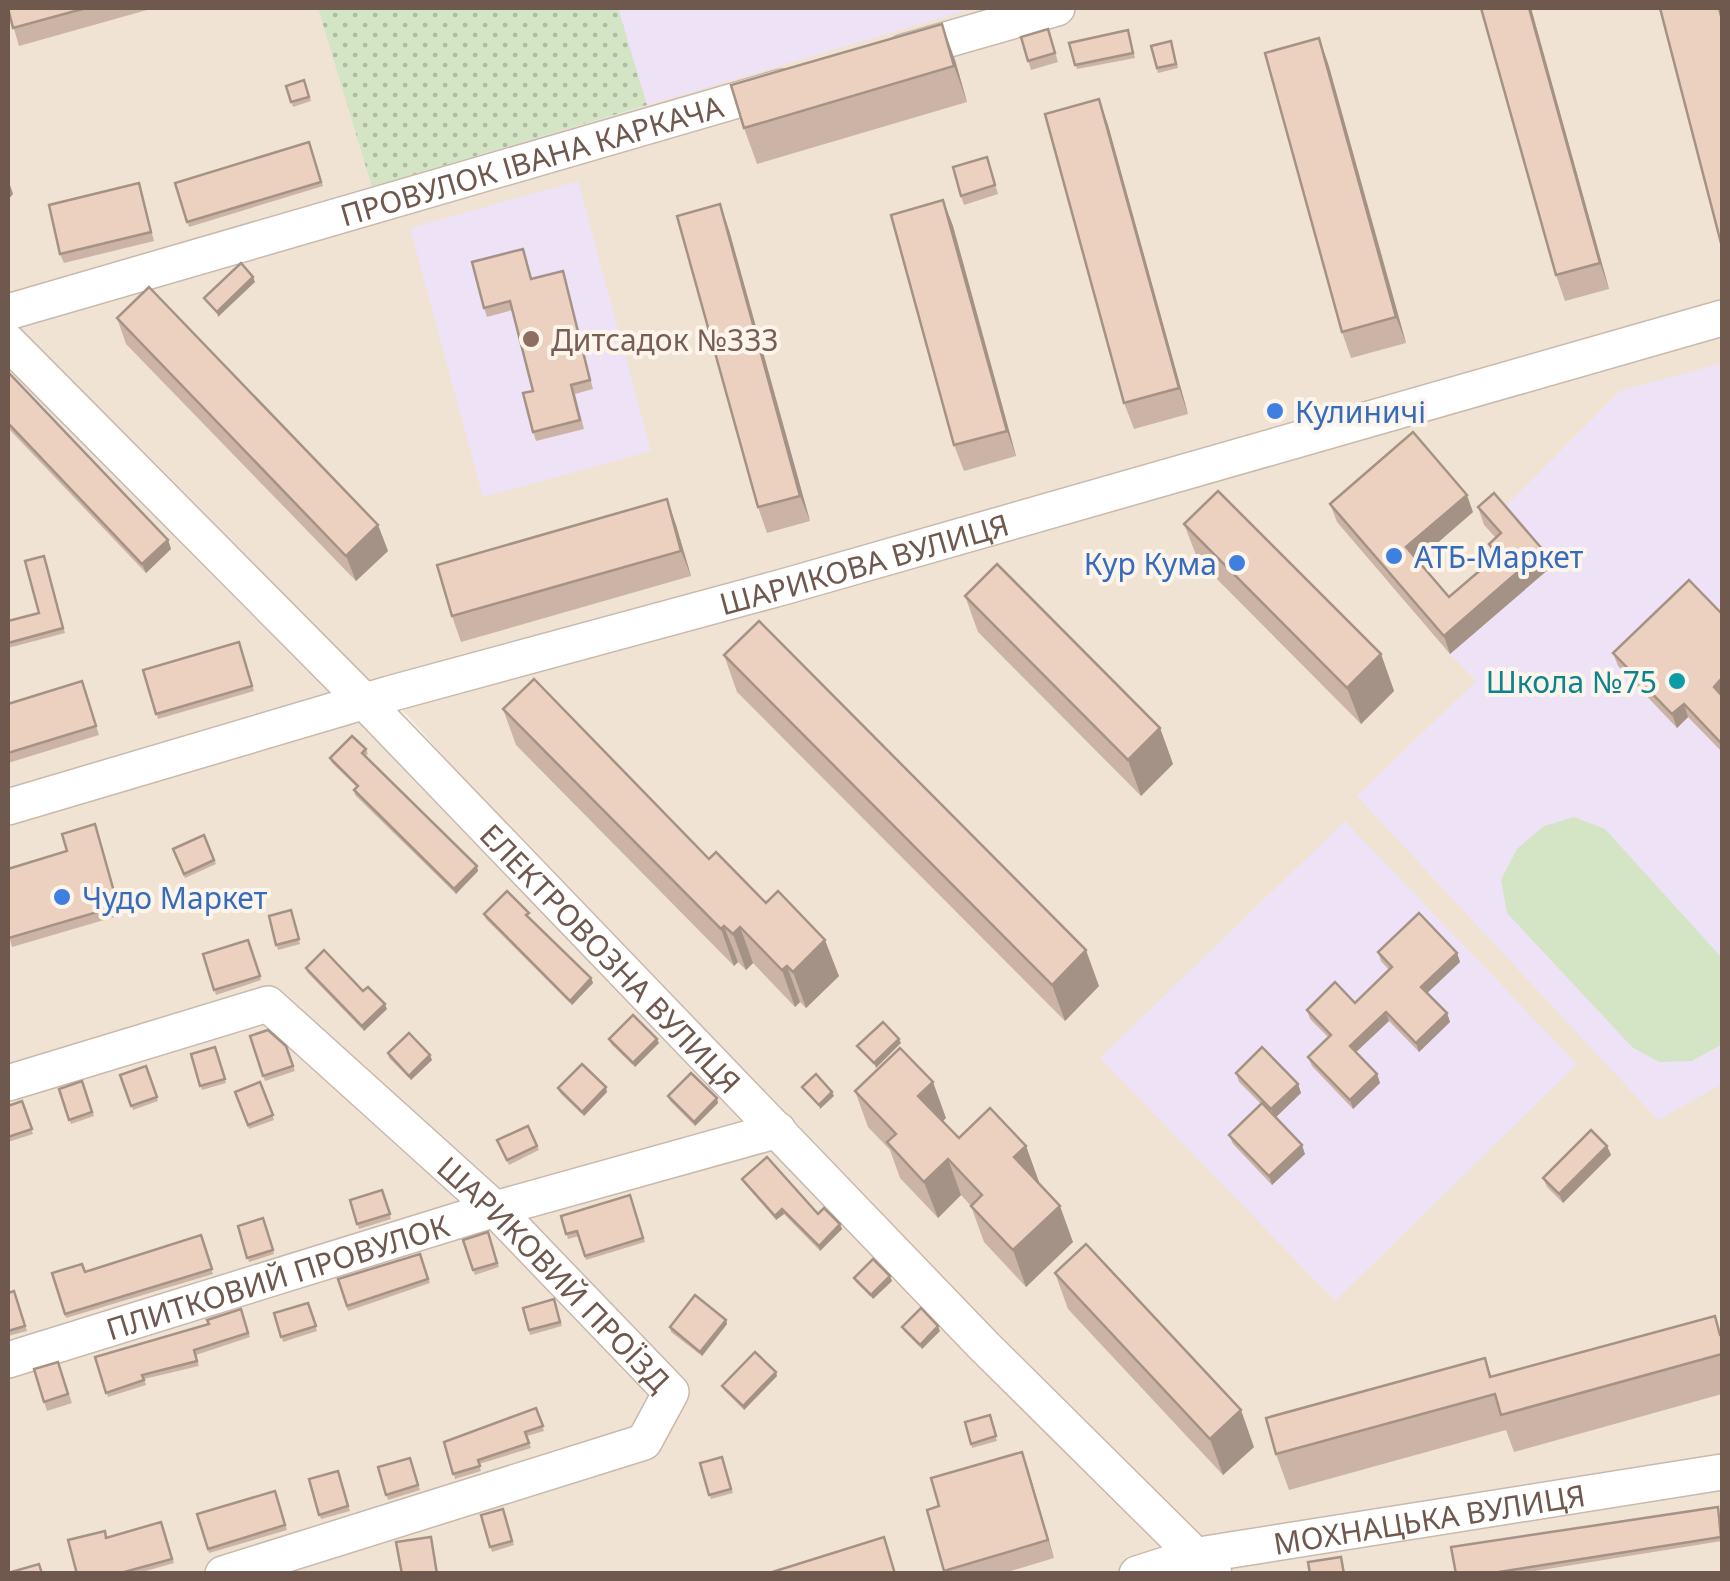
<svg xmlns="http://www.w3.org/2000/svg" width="1730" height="1581" font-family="'Noto Sans',sans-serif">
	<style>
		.residential { fill: #f0e3d4 }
		.education { fill: #eee2f6 }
		.green { fill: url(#green-dots) }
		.pitch { fill: #d3e5c5 }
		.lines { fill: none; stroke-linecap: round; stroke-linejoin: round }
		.minor-casing { stroke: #c9b9ad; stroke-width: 38 }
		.minor { stroke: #fff; stroke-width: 35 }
		.wall { fill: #cbb3a5 }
		.shaded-wall { fill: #a59286 }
		.building { fill: #ecd0c0; stroke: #a59286; stroke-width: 2.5 }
		.education-dot { fill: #8d6e63; stroke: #fdf5eb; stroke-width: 4 }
		.shop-dot { fill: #3f7fe0; stroke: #fdf5eb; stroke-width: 4 }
		.culture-dot { fill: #0f9aa8; stroke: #fdf5eb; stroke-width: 4 }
		.labels { text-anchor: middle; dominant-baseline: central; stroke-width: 8; stroke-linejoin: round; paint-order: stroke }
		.street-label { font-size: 30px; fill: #6f584d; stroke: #fdf5eb }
		.education-label { font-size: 30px; fill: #785e54; stroke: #fdf5eb; text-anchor: start }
		.shop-label { font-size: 30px; fill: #366cbe; stroke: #fdf5eb; text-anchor: start }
		.culture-label { font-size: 30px; fill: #0d838f; stroke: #fdf5eb; text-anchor: end }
	</style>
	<defs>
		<pattern id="green-dots" width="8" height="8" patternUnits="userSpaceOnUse" patternTransform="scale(2.5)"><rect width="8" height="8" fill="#d3e5c5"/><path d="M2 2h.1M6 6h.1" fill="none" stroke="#afbca2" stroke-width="1.8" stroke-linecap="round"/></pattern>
	</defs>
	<rect width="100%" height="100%" fill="#f9f1e5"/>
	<g class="residential">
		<polygon points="8,8 1722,8 1722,1458 1197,1541 579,909 407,715 381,693 8,806"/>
		<polygon points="369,713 1188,1572 1722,1480 1722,1573 8,1574 8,823"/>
	</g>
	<g class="education">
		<polygon points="318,8 974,8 372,187"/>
		<polygon points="578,181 651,451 483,497 410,228"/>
		<polygon points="1722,363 1722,1084 1658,1120 1357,796 1476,681 1450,654 1549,568 1501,511 1620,391"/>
		<polygon points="1345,821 1577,1064 1335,1301 1100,1058"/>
	</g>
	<polygon class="green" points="318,8 618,8 647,105 372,187"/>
	<polygon class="pitch" points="1574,817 1605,829 1722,958 1721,1045 1692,1061 1659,1062 1632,1047 1507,913 1501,880 1517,849 1544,826"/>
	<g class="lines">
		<g class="minor-casing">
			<g id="minor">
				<polyline points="904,52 1057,8"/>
				<path id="s1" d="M8 312 782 87"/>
				<path id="s2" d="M8 342 364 701 983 1345 1214 1574"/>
				<path id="s3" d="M8 807 389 694 783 587 1722 318"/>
				<path id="s4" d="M8 1083 268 1004 495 1209 671 1392 644 1442 223 1574"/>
				<path id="s5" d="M8 1360 495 1209 778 1130"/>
				<path id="s6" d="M1137 1574 1193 1556 1722 1472"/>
			</g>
		</g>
		<use href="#minor" class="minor"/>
	</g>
	<g class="wall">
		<polygon points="8,8 154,8 19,46"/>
		<polygon points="1481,8 1531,8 1609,289 1565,301 1556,275"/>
		<polygon points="1048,29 1058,62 1031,70 1021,37"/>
		<polygon points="1128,30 1135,58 1077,69 1069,43"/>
		<polygon points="1171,41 1178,68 1158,73 1151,46"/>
		<polygon points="955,60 967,102 757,164 744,128"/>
		<polygon points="1328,63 1406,343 1351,358 1342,332"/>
		<polygon points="304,80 311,101 293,107 286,86"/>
		<polygon points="1099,99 1108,125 1188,414 1134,429 1124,403"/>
		<polygon points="309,142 323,186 189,227 175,183"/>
		<polygon points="987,157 998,194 964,205 961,196"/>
		<polygon points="139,183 154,241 64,263 60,254"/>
		<polygon points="943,200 953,226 1016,456 964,471 954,445"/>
		<polygon points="729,230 810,521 767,533 758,507"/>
		<polygon points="523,249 532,279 563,271 593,389 575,394 584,429 536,441 533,432 533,391 513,310 487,317 484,308"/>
		<polygon points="117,318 378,525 388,551 356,581 126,344"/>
		<polygon points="8,372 168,540 171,549 146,573 8,428"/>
		<polygon points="667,499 676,525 691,576 461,642 452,616"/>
		<polygon points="1330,504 1473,512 1418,560 1449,597 1494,559 1489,544 1496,538 1484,525 1478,507 1550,568 1450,654 1337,522"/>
		<polygon points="1184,524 1381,654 1394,691 1361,724 1198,560"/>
		<polygon points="44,556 65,633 8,648 8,621 39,613"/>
		<polygon points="965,596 1160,728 1173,764 1141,796 978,632"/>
		<polygon points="1722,614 1722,752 1688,717 1677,728 1618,666 1613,653"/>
		<polygon points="239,642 254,691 158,719 143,670"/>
		<polygon points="724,655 1099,986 1065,1021 737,692"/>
		<polygon points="82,681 99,735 8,763 8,704"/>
		<polygon points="503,709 709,859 839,976 806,1008 800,1002 795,1007 753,963 746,970 738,962 734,966 516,745"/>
		<polygon points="366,749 368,754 365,756 478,871 456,894 355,795 354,790 357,787 332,763 330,758"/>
		<polygon points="98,833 121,915 12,947 8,932 67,851"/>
		<polygon points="204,835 216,864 185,878 173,849"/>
		<polygon points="291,910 300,944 278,950 269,916"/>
		<polygon points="484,914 530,917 529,918 591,978 593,983 572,1005 486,919"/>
		<polygon points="248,940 261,980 216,995 203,954"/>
		<polygon points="1378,952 1457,953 1460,962 1427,993 1447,1013 1450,1022 1419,1052 1389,1021 1356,1052 1377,1074 1380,1083 1353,1109 1312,1066 1308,1057 1328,1037 1310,1019 1307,1010 1355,1003 1389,970 1381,961"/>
		<polygon points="306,968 363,991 387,1009 364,1031 307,972"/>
		<polygon points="250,1036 286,1046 295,1071 265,1081"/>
		<polygon points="609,1039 659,1043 635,1067 611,1044"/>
		<polygon points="215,1047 226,1083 202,1090 191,1054"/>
		<polygon points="388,1053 432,1060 411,1080 389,1058"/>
		<polygon points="146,1066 158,1101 133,1110 120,1075"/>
		<polygon points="1236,1073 1298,1084 1301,1093 1276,1117 1305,1154 1272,1185 1233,1144 1229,1135 1261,1104 1239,1082"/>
		<polygon points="82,1081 94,1116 71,1124 59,1089"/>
		<polygon points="260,1082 274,1120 249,1129 235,1092"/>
		<polygon points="558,1088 607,1092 584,1116 560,1093"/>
		<polygon points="855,1091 946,1118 943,1121 959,1138 1026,1146 1039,1182 1038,1183 1073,1242 1026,1287 984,1242 971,1206 961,1195 938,1218 900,1178 890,1150 868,1127"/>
		<polygon points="668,1096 718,1103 695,1126 670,1101"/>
		<polygon points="22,1101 33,1134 8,1142 8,1106"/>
		<polygon points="528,1126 539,1150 509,1165 497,1140"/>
		<polygon points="1607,1146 1611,1155 1563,1203 1547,1187 1543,1178"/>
		<polygon points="742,1179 818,1214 842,1229 820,1251 784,1214 776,1220 744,1183"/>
		<polygon points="382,1190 391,1219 359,1229 350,1200"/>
		<polygon points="630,1195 645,1242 586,1260 579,1236 568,1239 561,1216"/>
		<polygon points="263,1218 274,1254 249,1262 238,1226"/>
		<polygon points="488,1232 499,1267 475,1275 463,1240"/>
		<polygon points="201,1235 213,1274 66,1318 52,1273 85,1272"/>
		<polygon points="420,1254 430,1283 348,1311 338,1279"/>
		<polygon points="1055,1273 1254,1447 1223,1475 1068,1309"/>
		<polygon points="854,1278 892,1281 873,1299 856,1282"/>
		<polygon points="14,1291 27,1331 8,1336 8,1293"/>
		<polygon points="554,1299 562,1326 530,1335 523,1308"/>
		<polygon points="308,1303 317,1331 283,1342 274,1313"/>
		<polygon points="241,1309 250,1337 196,1355 199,1366 144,1379 146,1385 108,1397 95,1357 209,1324"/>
		<polygon points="726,1320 727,1324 702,1356 671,1332 670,1327"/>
		<polygon points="902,1327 940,1331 922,1349 904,1331"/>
		<polygon points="1722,1335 1722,1394 1514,1452 1506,1430 1289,1490 1276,1454 1485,1358 1492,1377"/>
		<polygon points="58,1362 72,1403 47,1411 34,1369"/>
		<polygon points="777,1376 744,1410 724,1390 722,1386"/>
		<polygon points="536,1408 544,1431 527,1436 531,1448 479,1464 481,1471 455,1479 444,1442"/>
		<polygon points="990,1415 997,1441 972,1448 965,1422"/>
		<polygon points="722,1457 733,1493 711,1499 700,1463"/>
		<polygon points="410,1458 420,1490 388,1500 378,1467"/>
		<polygon points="1028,1469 1054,1558 1001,1574 945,1574 927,1510"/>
		<polygon points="338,1471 350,1511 321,1519 309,1479"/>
		<polygon points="275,1491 287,1530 209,1553 197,1514"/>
		<polygon points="1718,1507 1722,1541 1517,1574 1456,1574"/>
		<polygon points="503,1509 514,1545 492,1552 481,1515"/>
		<polygon points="161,1522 174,1563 135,1574 77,1574 107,1538"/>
	</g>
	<g class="shaded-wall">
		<polygon points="1529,8 1531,8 1609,289 1600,263"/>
		<polygon points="942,24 955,60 967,102 954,66"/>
		<polygon points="1319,38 1328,63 1406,343 1396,317"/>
		<polygon points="1099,99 1108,125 1188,414 1179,388"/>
		<polygon points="10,185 13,194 8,200 8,188"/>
		<polygon points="943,200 953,226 1016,456 1007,431"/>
		<polygon points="720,204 729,230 810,521 800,496"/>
		<polygon points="253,277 255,282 218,317 217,312"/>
		<polygon points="1467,495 1473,512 1413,564 1406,547"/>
		<polygon points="667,499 676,525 691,576 681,551"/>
		<polygon points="378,525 388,551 356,581 346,556"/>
		<polygon points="168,540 171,549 146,573 142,564"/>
		<polygon points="1543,550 1550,568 1450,654 1444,636"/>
		<polygon points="1381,654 1394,691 1361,724 1347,688"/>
		<polygon points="1722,678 1722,696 1714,687"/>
		<polygon points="1684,704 1688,717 1677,728 1672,714"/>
		<polygon points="1160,728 1173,764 1141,796 1128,760"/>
		<polygon points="477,866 478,871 456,894 454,889"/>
		<polygon points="724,926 738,962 734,966 721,929"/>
		<polygon points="740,927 753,963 746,970 733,934"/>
		<polygon points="825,940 839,976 806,1008 793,972"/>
		<polygon points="1086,950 1099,986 1065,1021 1052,985"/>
		<polygon points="1457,953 1460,962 1424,996 1421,987"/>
		<polygon points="787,966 800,1002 795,1007 782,970"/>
		<polygon points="591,978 593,983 572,1005 570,1001"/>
		<polygon points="385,1004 387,1009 364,1031 362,1026"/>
		<polygon points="1386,1012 1389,1021 1353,1055 1350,1046"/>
		<polygon points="1447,1013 1450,1022 1419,1052 1416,1043"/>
		<polygon points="657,1039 659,1043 635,1067 633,1063"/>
		<polygon points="899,1039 901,1043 876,1068 874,1063"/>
		<polygon points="430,1055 432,1060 411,1080 409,1076"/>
		<polygon points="1377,1074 1380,1083 1353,1109 1350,1100"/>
		<polygon points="933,1082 946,1118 931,1132 918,1096"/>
		<polygon points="1298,1084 1301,1093 1275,1118 1271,1109"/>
		<polygon points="606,1087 607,1092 584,1116 582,1112"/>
		<polygon points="832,1092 834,1096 820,1109 819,1105"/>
		<polygon points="717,1098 718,1103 695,1126 694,1122"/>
		<polygon points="1302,1145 1305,1154 1272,1185 1269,1176"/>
		<polygon points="1026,1146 1039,1182 1027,1194 1014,1157"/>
		<polygon points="1607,1146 1611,1155 1563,1203 1559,1194"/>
		<polygon points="948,1159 961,1195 938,1218 924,1182"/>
		<polygon points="1060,1206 1073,1242 1026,1287 1013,1250"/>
		<polygon points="782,1209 784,1214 776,1220 775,1216"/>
		<polygon points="840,1224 842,1229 820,1251 819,1246"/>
		<polygon points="890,1276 892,1281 873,1299 871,1295"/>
		<polygon points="726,1320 727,1324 702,1356 700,1352"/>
		<polygon points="938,1326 940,1331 922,1349 920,1345"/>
		<polygon points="776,1372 777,1376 744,1410 743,1406"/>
		<polygon points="1241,1410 1254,1447 1223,1475 1210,1439"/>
		<polygon points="1022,1452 1028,1469 1054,1558 1048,1540"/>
	</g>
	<g class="building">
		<polygon points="8,8 86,8 13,28"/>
		<polygon points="1481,8 1529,8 1600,263 1556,275"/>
		<polygon points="1660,8 1719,8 1722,20 1722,247"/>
		<polygon points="942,24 954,66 744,128 731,85"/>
		<polygon points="1048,29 1055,53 1028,61 1021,37"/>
		<polygon points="1128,30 1133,53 1075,65 1069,43"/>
		<polygon points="1319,38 1396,317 1342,332 1265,53"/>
		<polygon points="1171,41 1176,64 1157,68 1151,46"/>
		<polygon points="304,80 309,97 291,102 286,86"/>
		<polygon points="1099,99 1179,388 1124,403 1045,114"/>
		<polygon points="309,142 321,182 187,222 175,183"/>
		<polygon points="987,157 995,185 961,196 953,167"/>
		<polygon points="139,183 151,232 60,254 49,205"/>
		<polygon points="943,200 1007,431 954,445 891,215"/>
		<polygon points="720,204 800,496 758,507 677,216"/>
		<polygon points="523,249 531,279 563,271 590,380 571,385 580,420 533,432 523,393 533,391 510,301 484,308 472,262"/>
		<polygon points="241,263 253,277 217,312 204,298"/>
		<polygon points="149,287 378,525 346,556 117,318"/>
		<polygon points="8,372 168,540 142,564 8,423"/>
		<polygon points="1413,432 1467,495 1406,547 1449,597 1498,555 1489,544 1501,533 1478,507 1494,493 1543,550 1444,636 1330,504"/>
		<polygon points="1218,491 1381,654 1347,688 1184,524"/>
		<polygon points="667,499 681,551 452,616 437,565"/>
		<polygon points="44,556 63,628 8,643 8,621 39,613 25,561"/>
		<polygon points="997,564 1160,728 1128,760 965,596"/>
		<polygon points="1689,580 1722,614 1722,678 1714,687 1722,696 1722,744 1684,704 1672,714 1613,653"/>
		<polygon points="759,621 1086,950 1052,985 724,655"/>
		<polygon points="239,642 252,686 156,714 143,670"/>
		<polygon points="534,679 709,859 716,852 766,903 778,891 825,940 793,972 787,966 782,970 740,927 733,934 724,926 721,929 503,709"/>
		<polygon points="82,681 96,726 8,753 8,704"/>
		<polygon points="352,736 366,749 362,753 477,866 454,889 354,790 358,786 330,758"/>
		<polygon points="95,824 118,906 9,938 8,932 8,869 67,851 62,834"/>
		<polygon points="204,835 214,860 184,874 173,849"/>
		<polygon points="507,891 529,913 526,915 591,978 570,1001 484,914"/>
		<polygon points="291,910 299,939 276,945 269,916"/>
		<polygon points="1419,913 1457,953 1421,987 1447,1013 1416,1043 1386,1012 1350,1046 1377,1074 1350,1100 1308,1057 1331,1035 1307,1010 1335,982 1355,1003 1392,967 1378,952"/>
		<polygon points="248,940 260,976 214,990 203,954"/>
		<polygon points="324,950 363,991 368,987 385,1004 362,1026 306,968"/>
		<polygon points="633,1015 657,1039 633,1063 609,1039"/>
		<polygon points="883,1022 899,1039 874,1063 857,1046"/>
		<polygon points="268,1030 286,1046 293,1066 263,1076 250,1036"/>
		<polygon points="409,1033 430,1055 409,1076 388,1053"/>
		<polygon points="215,1047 225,1079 200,1086 191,1054"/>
		<polygon points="1262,1047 1298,1084 1271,1109 1236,1073"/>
		<polygon points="900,1048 933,1082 918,1096 959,1138 990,1108 1026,1146 1014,1157 1060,1206 1013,1250 971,1206 982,1195 948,1159 924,1182 887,1142 896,1134 855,1091"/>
		<polygon points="582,1064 606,1087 582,1112 558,1088"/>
		<polygon points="146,1066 157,1097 131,1106 120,1075"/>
		<polygon points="691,1073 717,1098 694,1122 668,1096"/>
		<polygon points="816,1074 832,1092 819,1105 802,1087"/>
		<polygon points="82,1081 92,1112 69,1120 59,1089"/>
		<polygon points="260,1082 273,1115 248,1125 235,1092"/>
		<polygon points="22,1101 32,1129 8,1137 8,1106"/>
		<polygon points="1262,1103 1302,1145 1269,1176 1229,1135"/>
		<polygon points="528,1126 537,1146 507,1160 497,1140"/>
		<polygon points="1591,1130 1607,1146 1559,1194 1543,1178"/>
		<polygon points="767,1157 818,1214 824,1208 840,1224 819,1246 782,1209 775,1216 742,1179"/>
		<polygon points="382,1190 390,1214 357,1224 350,1200"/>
		<polygon points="630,1195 643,1238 585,1256 577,1231 566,1234 561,1216"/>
		<polygon points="263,1218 273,1250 247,1258 238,1226"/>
		<polygon points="488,1232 497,1263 473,1270 463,1240"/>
		<polygon points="201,1235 212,1269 65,1314 52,1273 82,1264 85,1272"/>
		<polygon points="1086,1244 1241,1410 1210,1439 1055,1273"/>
		<polygon points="420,1254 428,1279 347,1306 338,1279"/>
		<polygon points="873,1259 890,1276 871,1295 854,1278"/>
		<polygon points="14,1291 25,1326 8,1331 8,1293"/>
		<polygon points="695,1295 726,1320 700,1352 670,1327"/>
		<polygon points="554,1299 560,1322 529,1330 523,1308"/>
		<polygon points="308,1303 316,1326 281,1337 274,1313"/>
		<polygon points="921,1308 938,1326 920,1345 902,1327"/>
		<polygon points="241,1309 248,1333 194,1350 197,1361 142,1375 144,1380 106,1393 95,1357 209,1324 207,1320"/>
		<polygon points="1715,1316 1720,1335 1722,1335 1722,1354 1501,1415 1495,1394 1276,1454 1266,1418 1485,1358 1490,1377"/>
		<polygon points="755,1352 776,1372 743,1406 722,1386"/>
		<polygon points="58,1362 68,1394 44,1402 34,1369"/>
		<polygon points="536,1408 543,1426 525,1432 529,1443 478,1460 480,1466 453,1474 444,1442"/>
		<polygon points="990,1415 996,1436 971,1444 965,1422"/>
		<polygon points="1022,1452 1048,1540 944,1571 927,1510 939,1506 931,1478"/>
		<polygon points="722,1457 731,1489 709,1495 700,1463"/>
		<polygon points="410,1458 418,1485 386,1495 378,1467"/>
		<polygon points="338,1471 348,1506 319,1515 309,1479"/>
		<polygon points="275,1491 285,1525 208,1549 197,1514"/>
		<polygon points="1718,1507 1721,1537 1486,1574 1456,1574 1451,1547"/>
		<polygon points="503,1509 512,1541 490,1547 481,1515"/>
		<polygon points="161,1522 172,1559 117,1574 77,1574 68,1540 105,1531 106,1538"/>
		<polygon points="431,1537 437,1574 402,1574 396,1542"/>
		<polygon points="884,1537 895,1574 766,1574"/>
		<polygon points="1341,1557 1344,1574 1310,1574 1308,1562"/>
		<polygon points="39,1564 42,1574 8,1574 8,1573"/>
	</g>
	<circle class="education-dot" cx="531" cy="339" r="10"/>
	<g class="shop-dot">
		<circle cx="1275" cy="411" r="10"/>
		<circle cx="1394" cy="556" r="10"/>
		<circle cx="1237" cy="563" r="10"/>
		<circle cx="62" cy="897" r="10"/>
	</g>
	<circle class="culture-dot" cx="1677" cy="681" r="10"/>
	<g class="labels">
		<g class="street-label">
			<text stroke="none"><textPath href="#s1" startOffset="545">ПРОВУЛОК ІВАНА КАРКАЧА</textPath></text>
			<text stroke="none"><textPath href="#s3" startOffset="890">ШАРИКОВА ВУЛИЦЯ</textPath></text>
			<text stroke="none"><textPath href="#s2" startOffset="862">ЕЛЕКТРОВОЗНА ВУЛИЦЯ</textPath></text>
			<text stroke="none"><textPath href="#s4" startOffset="665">ШАРИКОВИЙ ПРОЇЗД</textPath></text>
			<text stroke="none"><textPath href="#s5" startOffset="282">ПЛИТКОВИЙ ПРОВУЛОК</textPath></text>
			<text stroke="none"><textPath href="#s6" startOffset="298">МОХНАЦЬКА ВУЛИЦЯ</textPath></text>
		</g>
		<g class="education-label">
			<text x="551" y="339">Дитсадок №333</text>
		</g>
		<g class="shop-label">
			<text x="1295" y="411">Кулиничі</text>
			<text x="1414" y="556">АТБ-Маркет</text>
			<text x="1217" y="563" text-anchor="end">Кур Кума</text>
			<text x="82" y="897">Чудо Маркет</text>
		</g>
		<g class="culture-label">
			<text x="1657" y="681">Школа №75</text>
		</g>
	</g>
	<rect width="1730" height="1581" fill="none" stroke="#6f584d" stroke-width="20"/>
</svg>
